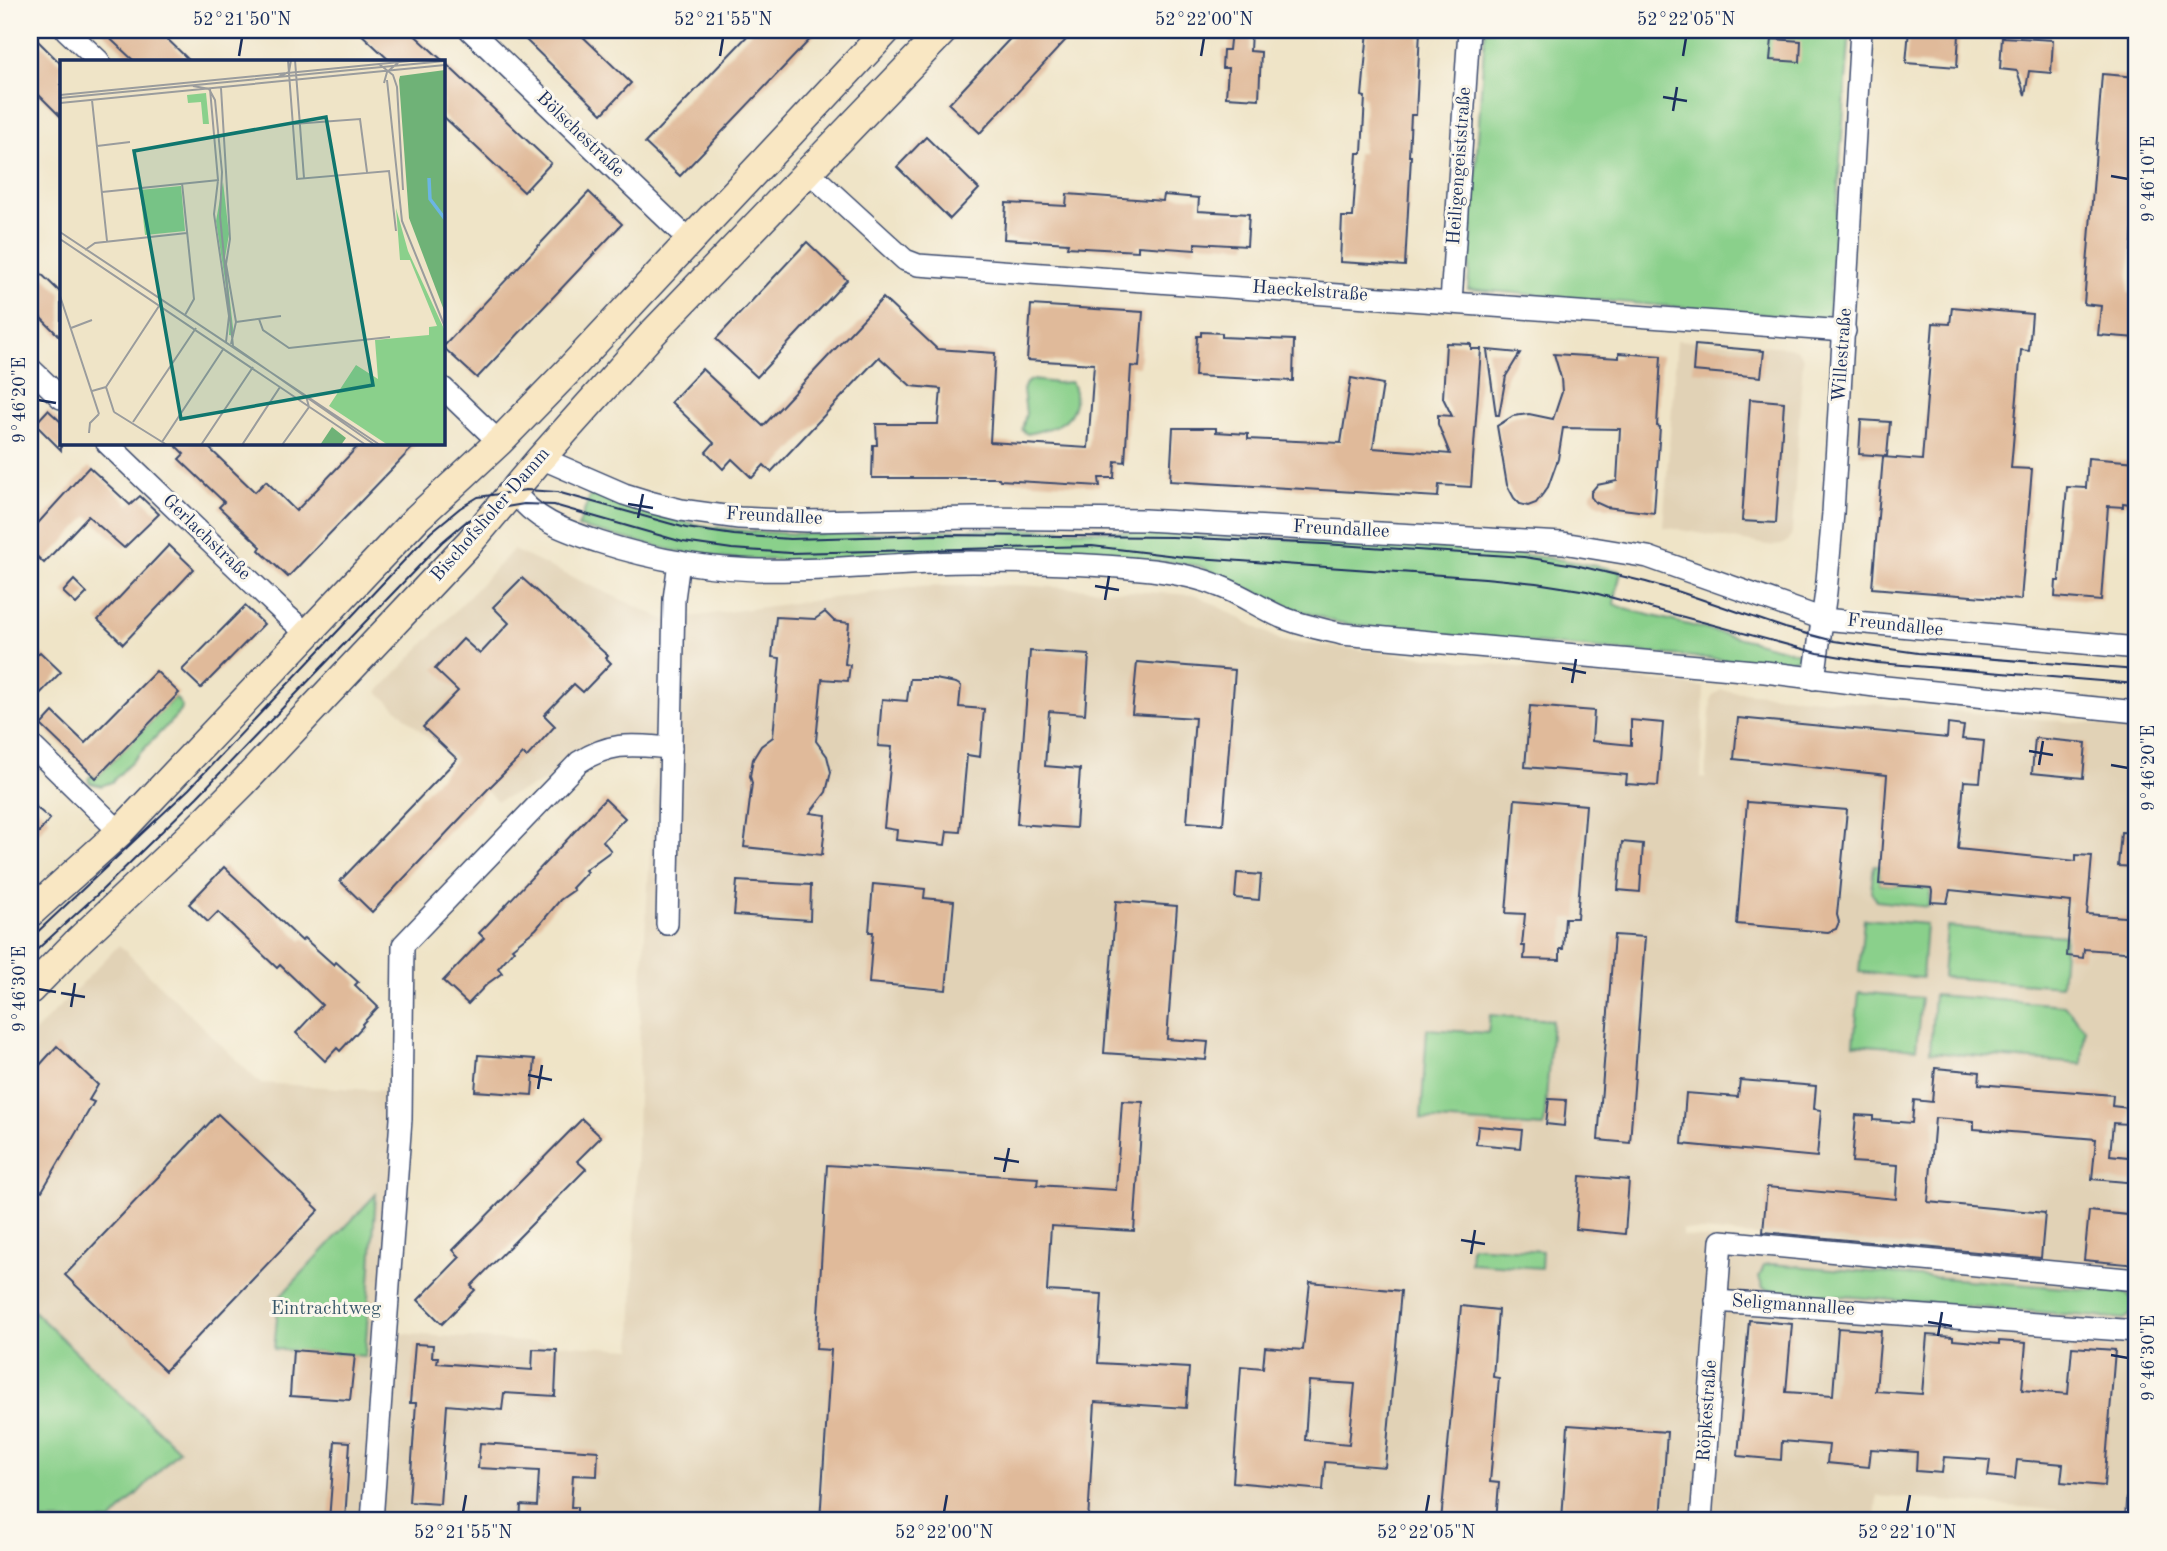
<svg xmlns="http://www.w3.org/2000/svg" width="2167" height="1551" font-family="'Old Standard TT',serif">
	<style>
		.built { fill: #e1d2b6 }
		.green { fill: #8ad08b; stroke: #528074; stroke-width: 2 }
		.building { fill: #e0ba9a; fill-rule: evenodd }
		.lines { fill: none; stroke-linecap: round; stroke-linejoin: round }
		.minor-casing { stroke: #3b4a6e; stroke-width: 24 }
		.secondary-casing { stroke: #3b4a6e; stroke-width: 31 }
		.minor { stroke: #fff; stroke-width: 21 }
		.secondary { stroke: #f9e7c3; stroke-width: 28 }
		.tram { stroke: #1b2f5e; stroke-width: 2 }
		.ticks { fill: none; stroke: #1b2f5e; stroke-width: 2.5 }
		.labels { text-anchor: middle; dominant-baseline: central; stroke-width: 6; stroke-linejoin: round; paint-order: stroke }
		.street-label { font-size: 19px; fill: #1b2f5e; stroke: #fbf7ec }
		.park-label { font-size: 19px; fill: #375769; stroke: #fbf7ec }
		.inset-river { fill: none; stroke: #6bb5e3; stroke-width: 3.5 }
		.inset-road { fill: none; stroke: #9a9c9d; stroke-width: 2 }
		.view { fill: #0f766e; fill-opacity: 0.15; stroke: #0f766e; stroke-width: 3.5 }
		.inset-edge { fill: none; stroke: #1b2f5e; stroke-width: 3.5 }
		.neatline { fill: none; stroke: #1b2f5e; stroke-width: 2.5 }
		.ticks-label { font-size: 18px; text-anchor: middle; fill: #1b2f5e }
	</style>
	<rect width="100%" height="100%" fill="#fbf7ec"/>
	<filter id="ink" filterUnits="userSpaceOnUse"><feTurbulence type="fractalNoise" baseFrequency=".0143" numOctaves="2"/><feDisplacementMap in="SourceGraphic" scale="14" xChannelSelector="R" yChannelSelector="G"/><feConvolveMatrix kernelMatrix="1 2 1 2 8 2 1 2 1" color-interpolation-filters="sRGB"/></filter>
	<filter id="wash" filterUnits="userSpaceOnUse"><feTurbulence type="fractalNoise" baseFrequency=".00686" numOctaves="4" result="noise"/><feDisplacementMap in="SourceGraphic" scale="28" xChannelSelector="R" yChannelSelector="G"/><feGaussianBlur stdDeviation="1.57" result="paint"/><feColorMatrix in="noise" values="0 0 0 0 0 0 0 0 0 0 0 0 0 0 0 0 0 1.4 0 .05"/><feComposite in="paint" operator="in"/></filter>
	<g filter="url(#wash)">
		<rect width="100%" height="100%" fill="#efe4c7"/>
		<g class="built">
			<polygon points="1677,340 1789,347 1797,350 1803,358 1792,532 1789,540 1782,545 1774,546 1663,527"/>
			<polygon points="513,550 666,620 915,587 946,586 1017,585 1197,595 1282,641 1704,687 1701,778 1705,778 1711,700 1713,695 1721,690 2137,728 2137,1273 1682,1229 1682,1236 2137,1280 2137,1521 2136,1516 1877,1496 1875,1521 111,1521 179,1450 30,1308 30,1037 119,945 260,1083 405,1092 393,1333 632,1349 640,1013 656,759 611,755 497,801 378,692"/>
		</g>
		<g class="green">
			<polygon points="1485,30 1850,30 1828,320 1468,289"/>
			<path d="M1032 380 1057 383 1071 382C1075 388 1076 395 1075 403 1070 427 1047 429 1027 434L1022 430 1026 413 1023 390 1026 383Z"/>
			<path d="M592 491C618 502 644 512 672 519 780 545 894 529 1004 529 1099 529 1195 535 1290 539 1401 544 1513 547 1621 571L1614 604 1626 609 1803 654 1799 658 1772 664 1386 630 1335 622 1287 606 1199 566 1170 562 819 561 726 559 675 551 578 527Z"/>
			<polygon points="175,697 182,706 181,711 112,782 101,786 90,783 88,779 92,775 96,778"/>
			<polygon points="1874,865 1881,866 1879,884 1931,888 1928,907 1877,901 1871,891"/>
			<polygon points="1864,919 1926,924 1922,978 1859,972"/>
			<polygon points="1947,927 2065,936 2061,986 1943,977"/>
			<polygon points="1859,992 1921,998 1916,1049 1854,1044"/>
			<polygon points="1934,995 2064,1005 2085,1029 2082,1064 1930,1052"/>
			<polygon points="1490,1015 1552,1020 1544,1127 1421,1119 1427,1029 1488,1033"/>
			<polygon points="376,1194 365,1356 274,1349 279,1298"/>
			<polygon points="1471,1246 1542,1251 1541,1268 1470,1263"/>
			<path d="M1771 1264 2126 1293C2137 1302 2136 1313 2124 1319L1769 1290 1763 1288 1759 1278 1764 1265Z"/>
			<polygon points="30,1308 179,1450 111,1521 30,1521"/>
		</g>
		<g id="blocks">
			<g class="building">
				<polygon points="101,30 158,30 190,61 134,61"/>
				<polygon points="357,30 409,30 443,61 551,163 524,192 443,116 443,61 390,61"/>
				<polygon points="536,30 576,30 631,83 602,114 526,40"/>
				<polygon points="753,30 819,30 680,176 645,143"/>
				<polygon points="1018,30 1075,30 980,133 949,104"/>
				<polygon points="1231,30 1251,30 1250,51 1261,52 1259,99 1226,97 1228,68 1222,68 1223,50 1229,50"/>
				<polygon points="1368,30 1420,30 1416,115 1411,115 1409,156 1411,156 1405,266 1340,262 1342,217 1353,217 1357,153 1362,153 1365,97 1362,96"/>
				<polygon points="1909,30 1959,34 1957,67 1906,63"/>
				<polygon points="30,33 61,64 61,117 30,86"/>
				<polygon points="2002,37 2053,40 2051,73 2029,71 2025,95 2017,71 2000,69"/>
				<polygon points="1772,39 1801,41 1800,62 1770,60"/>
				<polygon points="2102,74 2137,77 2137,178 2128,292 2132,292 2132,295 2137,296 2137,338 2098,335 2101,306 2084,304"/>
				<polygon points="926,137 979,189 950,219 897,167"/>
				<polygon points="589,192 622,224 477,378 443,347"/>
				<polygon points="1067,194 1163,201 1164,195 1199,198 1198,211 1249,214 1247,246 1195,243 1195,250 1138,246 1138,251 1067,247 1068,243 1004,239 1006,203 1066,206"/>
				<polygon points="807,242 847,280 757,377 716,339"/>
				<polygon points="30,263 61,293 61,338 30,307"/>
				<polygon points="883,298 937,349 995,353 990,442 1088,448 1094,364 1027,360 1031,305 1143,312 1139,367 1131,366 1125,462 1115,461 1114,478 1099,478 1100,486 1000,480 999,478 872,478 873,445 877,445 876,424 938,424 941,389 911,386 879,357 771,472 764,465 752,478 732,459 723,469 706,452 714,443 671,402 702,369 763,426"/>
				<polygon points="1952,307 2032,314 2029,351 2021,350 2011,468 2032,469 2021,600 1872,588 1883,457 1922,460 1933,323 1950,324"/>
				<polygon points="1201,332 1222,333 1222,337 1294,340 1293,381 1195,376 1197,336 1201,336"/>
				<polygon points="1446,343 1471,344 1471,349 1481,349 1471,487 1439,485 1438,497 1170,481 1173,428 1216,428 1216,432 1248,434 1248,439 1341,443 1351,378 1383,384 1373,448 1450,454 1438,424 1438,415 1452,416 1443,398"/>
				<polygon points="1695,345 1764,351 1761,377 1693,371"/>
				<polygon points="1487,350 1520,353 1506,376 1499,415 1496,415"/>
				<polygon points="1619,353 1661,356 1657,426 1660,427 1654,513 1606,507 1595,502 1591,497 1591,492 1597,485 1617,481 1620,429 1563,428 1558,459 1548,487 1536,503 1528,506 1520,504 1514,498 1507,485 1497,426 1513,416 1529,414 1553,419 1562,392 1561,378 1554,354 1619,358"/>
				<polygon points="1750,399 1784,402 1776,523 1742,521"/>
				<polygon points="48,410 61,422 61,450 35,424"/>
				<polygon points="1861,420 1890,422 1887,456 1859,454"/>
				<polygon points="173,443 204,443 255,492 266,481 296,511 361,443 417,443 288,577 259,550 261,547 219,507 224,502 179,459 184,454"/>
				<polygon points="2088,458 2137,462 2137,505 2123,503 2123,507 2108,506 2101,601 2055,597 2056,581 2059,581 2067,487 2086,488"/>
				<polygon points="89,467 130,505 140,496 159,514 124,548 88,516 44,563 30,550 30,532"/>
				<polygon points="169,545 194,569 123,644 98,620"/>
				<polygon points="522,578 608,656 606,658 611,663 583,692 574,684 544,715 555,726 527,757 523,754 488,789 372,912 340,881 457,759 423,727 458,691 435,669 463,639 480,654 509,623 493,607"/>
				<polygon points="74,580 87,593 76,604 63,592"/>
				<polygon points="245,606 264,624 201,688 182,670"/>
				<polygon points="825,612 834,621 849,623 845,664 850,665 848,681 822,679 816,741 827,756 831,772 826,792 810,813 826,815 822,855 744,847 752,783 750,776 753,759 761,746 773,737 780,658 772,657 776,617 815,619"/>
				<polygon points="1030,651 1089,655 1085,714 1049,711 1045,766 1080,769 1076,828 1017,824"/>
				<polygon points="40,652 61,672 30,704 30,662"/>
				<polygon points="1137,662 1235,670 1223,825 1187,822 1195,718 1132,714"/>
				<polygon points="156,671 179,693 96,778 41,725 53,712 85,743"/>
				<polygon points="910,679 935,679 956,683 961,686 959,707 984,709 980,757 967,755 960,832 947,831 945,845 896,840 897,830 884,828 892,747 878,746 882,699 907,701"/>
				<polygon points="1530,706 1594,711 1592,741 1631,745 1631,720 1663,723 1658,786 1626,784 1627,775 1525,767"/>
				<polygon points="1738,718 1947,738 1948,724 1964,726 1962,739 1984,741 1980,782 1964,781 1958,849 2076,861 2076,855 2092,856 2087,914 2137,918 2137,953 2084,949 2083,958 2067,956 2071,902 1950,890 1947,903 1931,902 1932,891 1931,888 1879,884 1887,775 1734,759"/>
				<polygon points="2035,738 2086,743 2083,778 2032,773"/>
				<polygon points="605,799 625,818 603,841 611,851 585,870 587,872 572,888 574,890 560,900 536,929 512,948 514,950 498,968 502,973 487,984 468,1004 443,981 484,938 479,933 487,925"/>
				<polygon points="1515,799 1586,805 1577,918 1565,918 1563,949 1560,949 1560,960 1524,959 1525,946 1522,946 1525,914 1506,913"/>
				<polygon points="30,802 50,819 30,843"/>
				<polygon points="1747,802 1847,810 1837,915 1839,922 1836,929 1828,932 1737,924"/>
				<polygon points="2121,832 2137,833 2137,867 2118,866"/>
				<polygon points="1622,842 1643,844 1640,892 1618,890"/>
				<polygon points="224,867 302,941 304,938 334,965 336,962 358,982 355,985 378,1007 362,1024 363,1026 340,1051 337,1048 325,1061 296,1033 322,1005 280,965 277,968 218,912 208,922 189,904"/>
				<polygon points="1237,873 1261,875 1259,900 1235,898"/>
				<polygon points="737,881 811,885 810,920 734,915"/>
				<polygon points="873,884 925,889 924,898 954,901 946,990 869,983 873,932 869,932"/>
				<polygon points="1116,901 1177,906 1167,1039 1208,1042 1206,1060 1104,1053"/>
				<polygon points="1614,935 1645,937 1630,1143 1598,1140"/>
				<polygon points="57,1046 98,1085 89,1100 94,1102 42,1191 30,1184 30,1076"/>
				<polygon points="478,1055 535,1059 532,1095 475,1091"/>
				<polygon points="1935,1068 1980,1072 1979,1084 2113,1095 2112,1106 2129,1108 2128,1124 2113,1123 2110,1155 2137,1158 2137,1183 2092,1179 2096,1139 1974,1129 1974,1121 1935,1118 1928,1202 2045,1213 2041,1258 1763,1232 1767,1187 1896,1199 1898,1165 1852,1162 1856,1115 1873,1116 1873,1120 1912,1123 1914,1100 1932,1102"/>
				<polygon points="1740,1080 1816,1086 1814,1109 1821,1110 1817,1157 1682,1144 1686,1093 1738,1097"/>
				<polygon points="1549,1099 1566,1100 1564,1126 1546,1124"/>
				<polygon points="1122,1101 1143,1102 1134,1231 1051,1226 1047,1291 1102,1294 1098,1363 1189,1368 1186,1408 1095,1402 1088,1521 820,1521 831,1350 816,1349 827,1165 1038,1178 1037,1185 1116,1190"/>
				<polygon points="218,1114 319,1210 165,1371 65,1275"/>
				<polygon points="582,1119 601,1137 577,1161 586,1169 471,1286 475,1290 442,1324 418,1300 460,1257 453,1250"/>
				<polygon points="1478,1126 1522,1130 1520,1148 1476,1144"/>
				<polygon points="1580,1176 1629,1180 1625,1234 1576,1229"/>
				<polygon points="2089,1211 2137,1216 2137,1265 2084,1260"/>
				<path d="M1310 1282 1401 1291 1385 1467 1325 1462 1323 1490 1233 1482 1241 1366 1263 1368 1265 1347 1303 1350ZM1309 1381 1355 1384 1349 1444 1305 1440Z"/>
				<polygon points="1461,1306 1498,1310 1493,1377 1499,1378 1490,1482 1499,1483 1496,1521 1441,1521"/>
				<polygon points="1749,1320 1792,1324 1786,1392 1833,1395 1838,1328 1881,1331 1876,1391 1922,1394 1927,1335 1953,1337 1953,1340 1999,1344 1999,1341 2026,1343 2022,1390 2068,1394 2072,1347 2115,1350 2104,1486 2061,1482 2063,1464 2017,1460 2015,1479 1988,1476 1990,1460 1944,1457 1942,1473 1916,1471 1917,1452 1871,1449 1869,1467 1827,1463 1829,1445 1782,1441 1781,1460 1738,1456"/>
				<polygon points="415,1344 433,1345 432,1357 438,1357 437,1363 532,1370 533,1349 557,1350 555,1396 504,1393 502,1410 447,1405 440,1504 409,1502 416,1403 410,1403"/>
				<polygon points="293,1350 355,1355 350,1400 290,1396"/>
				<polygon points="1568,1425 1667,1432 1661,1521 1562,1521"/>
				<polygon points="335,1441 350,1442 345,1521 329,1521"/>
				<polygon points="480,1443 598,1451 597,1476 573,1475 571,1507 577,1507 577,1521 520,1521 521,1505 537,1506 539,1471 478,1468"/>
			</g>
		</g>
	</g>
	<g filter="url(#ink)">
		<use href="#blocks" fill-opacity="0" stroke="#3b4a6e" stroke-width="2"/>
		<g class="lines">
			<g class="minor-casing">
				<g id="minor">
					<polyline points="66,30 99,61"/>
					<polyline points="470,30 689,240"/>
					<polyline points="809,172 905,260 918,265 1845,331"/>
					<polyline points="1451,302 1469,30"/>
					<polyline points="30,368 61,398"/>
					<polyline points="443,388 499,442"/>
					<polyline points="107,443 286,615 306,633"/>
					<polyline points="541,458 624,494 653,503 681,510 739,518 806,521 974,518 1144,520 1563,543 1648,557 1823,619 2137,648"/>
					<path d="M514 491C534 521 567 531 599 542 660 562 727 572 792 570 852 569 912 562 972 562 1033 562 1092 564 1152 570 1175 573 1198 577 1219 586 1241 594 1260 608 1281 617 1301 625 1321 629 1342 634L1765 672 1875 686 2137 712"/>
					<polyline points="1814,679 1826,592 1833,513 1861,30"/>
					<polyline points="30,744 120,832"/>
					<polyline points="667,924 674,599 679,562"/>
					<polyline points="1716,1301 2137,1331"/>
					<path d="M372 1521 401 1119 403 945 579 762C613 741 632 745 671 748"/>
					<polyline points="1701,1521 1721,1241 2137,1280"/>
					<polyline points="2136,1521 2137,1503"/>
				</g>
			</g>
			<g class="secondary-casing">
				<g id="secondary">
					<polyline points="30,913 120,832 417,518 499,442 569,370 887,30"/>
					<polyline points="30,990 76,943 196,830 243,783 470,542 541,458 652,334 944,30"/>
				</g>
			</g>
			<use href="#minor" class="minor"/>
			<use href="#secondary" class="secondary"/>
			<g class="tram">
				<polyline points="30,939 189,789 431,532 460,508 478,497 526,490 557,492 686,528 734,535 790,539 938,535 1172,537 1324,544 1524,557 1575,565 1646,582 1680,592 1785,628 1834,641 1918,653 2137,670"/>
				<polyline points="30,956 99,893 197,797 442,542 468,520 500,508 524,504 554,505 683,542 732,549 790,553 1092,546 1184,557 1485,578 1536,583 1587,591 1818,653 1878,663 2137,684"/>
			</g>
		</g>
	</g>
	<path class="ticks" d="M239 56 242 38M720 56 723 38M1201 56 1204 38M1683 56 1686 38M1663 97 1687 101M1673 111 1677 87M2111 176 2128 179M38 400 56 403M628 504 653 508M638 518 643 494M1095 586 1119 590M1105 600 1109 576M1562 668 1586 673M1572 683 1576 659M2029 751 2053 755M2039 765 2043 741M2111 765 2128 768M38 989 56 992M61 993 85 997M71 1007 75 983M528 1075 552 1080M538 1089 542 1065M994 1158 1019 1162M1004 1172 1009 1148M1461 1240 1485 1244M1471 1254 1475 1230M1928 1322 1952 1326M1938 1336 1942 1312M2111 1355 2128 1358M463 1512 466 1495M944 1512 947 1495M1426 1512 1429 1495M1907 1512 1910 1495"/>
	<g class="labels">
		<g class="street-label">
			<text transform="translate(580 135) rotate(44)">Bölschestraße</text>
			<text transform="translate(1460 166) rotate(-86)">Heiligengeiststraße</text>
			<text transform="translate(1310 292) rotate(4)">Haeckelstraße</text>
			<text transform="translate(1843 355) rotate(-86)">Willestraße</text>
			<text transform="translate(491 515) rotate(-49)">Bischofsholer Damm</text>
			<text transform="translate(774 517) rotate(3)">Freundallee</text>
			<text transform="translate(1341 530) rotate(3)">Freundallee</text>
			<text transform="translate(206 538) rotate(44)">Gerlachstraße</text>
			<text transform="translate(1895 626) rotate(6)">Freundallee</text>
			<text transform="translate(1793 1306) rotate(4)">Seligmannallee</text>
			<text transform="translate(1708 1411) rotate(-86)">Röpkestraße</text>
		</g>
		<g class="park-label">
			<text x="326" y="1309">Eintrachtweg</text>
		</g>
	</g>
	<g transform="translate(60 60)">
		<rect width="385" height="385" fill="#efe4c7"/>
		<path d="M146 33 149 64H143L141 42 128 43 127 35ZM163 122 169 174 165 198 174 276 169 275 170 253 156 161ZM121 126 125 171 85 175 80 130ZM336 148 348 191 385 271V385H328L269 346 296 305 318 319 315 280 369 275V267L377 266 350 200H340Z" fill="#8ad08b"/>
		<path d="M385 10V253L349 158 339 20 340 16ZM272 367 286 378 281 385H260Z" fill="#6fb277"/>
		<path class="inset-river" d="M369 118 370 139 385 159"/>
		<path class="inset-road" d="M228 0 237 119 329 111 336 171M235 0 244 118M319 4 333 15 337 27 343 130M218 17 229 12 231 0M327 20 342 161 385 267M324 23 327 12 339 2M133 26 149 29 155 40 162 112 160 156 173 286 315 385M161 28 170 179 166 204 176 262 171 284M150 29 158 120 154 154 169 256 166 282M0 35 360 0M0 38 385 1M32 40 47 181M0 43 385 5M233 64 300 59 307 112M37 86 70 82M122 123 134 239 125 255M42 132 159 120M0 172 320 385M0 179 306 385M25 190 35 183 127 173M0 236 39 354M199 259 203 270 229 288 330 277M176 262 221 256M11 268 32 260M46 327 99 246M32 331 46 327 54 352M54 352 107 385M73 362 136 268M29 373 30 363 39 354M102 382 164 288M141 385 193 307M182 385 220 327M222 385 249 347 246 336"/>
		<path class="view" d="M266 57 313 325 121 359 74 91Z"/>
		<rect width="385" height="385" class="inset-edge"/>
	</g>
	<rect width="2167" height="1551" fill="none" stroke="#fbf7ec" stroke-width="77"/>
	<rect x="38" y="38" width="2090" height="1474" class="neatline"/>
	<g class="ticks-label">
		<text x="242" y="25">52°21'50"N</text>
		<text x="723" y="25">52°21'55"N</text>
		<text x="1204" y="25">52°22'00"N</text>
		<text x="1686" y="25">52°22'05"N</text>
		<text transform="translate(2148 179) rotate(-90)" y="6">9°46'10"E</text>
		<text transform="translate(19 400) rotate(-90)" y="6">9°46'20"E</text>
		<text transform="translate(2148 768) rotate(-90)" y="6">9°46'20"E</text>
		<text transform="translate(19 989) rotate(-90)" y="6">9°46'30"E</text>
		<text transform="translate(2148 1358) rotate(-90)" y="6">9°46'30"E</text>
		<text x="463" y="1538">52°21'55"N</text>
		<text x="944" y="1538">52°22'00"N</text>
		<text x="1426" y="1538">52°22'05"N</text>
		<text x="1907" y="1538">52°22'10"N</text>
	</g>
</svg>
